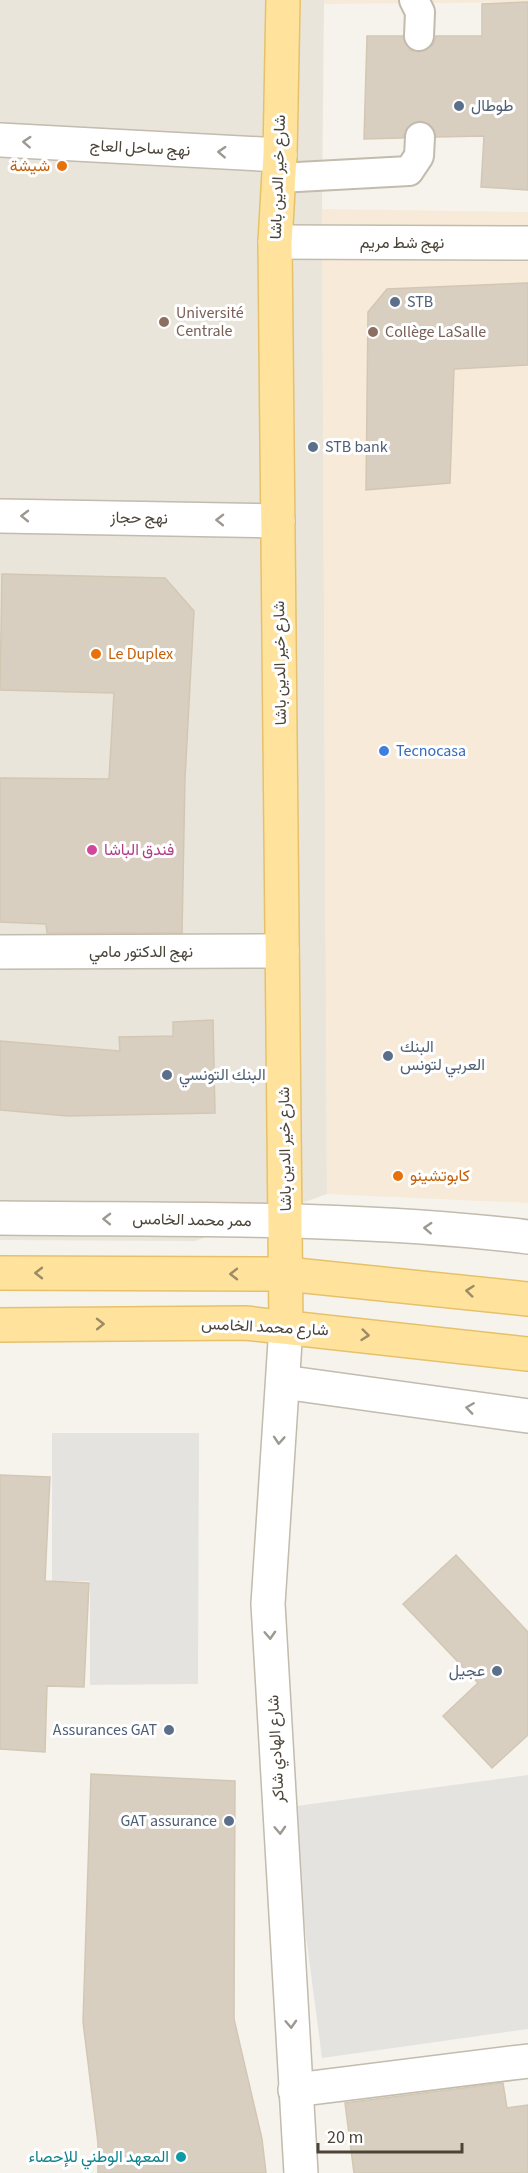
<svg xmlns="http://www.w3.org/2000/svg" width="528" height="2173" font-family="'Source Sans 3',Vazirmatn,sans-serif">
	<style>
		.residential { fill: #eae5da }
		.commercial { fill: #f7ead8 }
		.parking { fill: #e5e3e0 }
		.building { fill: #d8cfc1; stroke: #d3c7b4; stroke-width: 1.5 }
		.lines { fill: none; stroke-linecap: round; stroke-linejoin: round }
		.service-casing { stroke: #c2bbae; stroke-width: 32 }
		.minor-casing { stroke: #c2bbae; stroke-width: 36 }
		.tertiary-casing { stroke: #c2bbae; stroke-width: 36 }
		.primary-casing { stroke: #e6c16a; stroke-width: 36 }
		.service { stroke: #fff; stroke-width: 28 }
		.minor { stroke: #fff; stroke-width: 33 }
		.tertiary { stroke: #fff; stroke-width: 33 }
		.primary { stroke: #ffe39c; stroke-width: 33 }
		.oneway { stroke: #9c9892 }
		.oneway2 { stroke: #9c8c66 }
		.service-dot { fill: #5c6f8a; stroke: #fff; stroke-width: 2 }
		.food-dot { fill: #e8710a; stroke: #fff; stroke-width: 2 }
		.education-dot { fill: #8d6e63; stroke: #fff; stroke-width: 2 }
		.shop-dot { fill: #3f7fe0; stroke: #fff; stroke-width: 2 }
		.hotel-dot { fill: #d1479c; stroke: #fff; stroke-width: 2 }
		.culture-dot { fill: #0f9aa8; stroke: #fff; stroke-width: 2 }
		.labels { text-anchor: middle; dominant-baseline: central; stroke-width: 6; stroke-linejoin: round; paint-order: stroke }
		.service-label { font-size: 16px; fill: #4e5e75; stroke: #fff; text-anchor: start }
		.street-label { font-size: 16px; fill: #4b4439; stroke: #fff }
		.food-label { font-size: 16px; fill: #c56008; stroke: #fff; text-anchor: start }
		.education-label { font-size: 16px; fill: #785e54; stroke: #fff; text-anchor: start }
		.shop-label { font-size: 16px; fill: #366cbe; stroke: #fff; text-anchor: start }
		.hotel-label { font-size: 16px; fill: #b23c85; stroke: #fff; text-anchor: start }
		.culture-label { font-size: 16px; fill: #0d838f; stroke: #fff; text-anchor: end }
	</style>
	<rect width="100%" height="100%" fill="#f6f3ec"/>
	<polygon class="residential" points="0,0 324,0 322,209 327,1194 195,1241 0,1240"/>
	<g class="commercial">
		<polygon points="324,0 528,0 528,2 324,4"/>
		<polygon points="322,209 528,212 528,1203 327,1194"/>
	</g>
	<g class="parking">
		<polygon points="52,1433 199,1433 198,1684 90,1685 90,1581 52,1581"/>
		<polygon points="528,1775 528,2029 322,2058 289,1807"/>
	</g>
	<g class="building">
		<polygon points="528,2 528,190 481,187 484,136 436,137 429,124 420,121 407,128 403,138 364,139 367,36 403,36 410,50 419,52 433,45 436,36 482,36 482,4"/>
		<polygon points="528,283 528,365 454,369 450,483 366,490 368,312 387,289"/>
		<polygon points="2,574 165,578 194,611 185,778 182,933 47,933 46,924 0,922 0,778 109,779 114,693 0,690"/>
		<polygon points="213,1020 215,1113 68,1116 0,1110 0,1041 120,1051 119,1037 173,1036 173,1022"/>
		<polygon points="0,1475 50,1477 45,1581 89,1583 84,1687 47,1686 45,1752 0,1749"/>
		<polygon points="456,1555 528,1632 528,1735 492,1768 443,1716 478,1683 403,1604"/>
		<polygon points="91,1774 235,1781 234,2019 262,2139 266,2173 98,2173 98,2143 83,2022"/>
		<polygon points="503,2083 507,2108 528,2105 528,2173 354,2173 345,2103"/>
	</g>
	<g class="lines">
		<g class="service-casing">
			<g id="service">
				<polyline points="414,0 420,12 419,36"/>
				<polyline points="279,178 409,171 419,156 420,137"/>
			</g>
		</g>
		<g class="minor-casing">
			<g id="minor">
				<polyline points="0,140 280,155"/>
				<polyline points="275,242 528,243"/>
				<polyline points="0,516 278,521"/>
				<polyline points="0,952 282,951"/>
				<path d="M0 1218C176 1220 353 1216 528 1237"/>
				<polyline points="283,1382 528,1416"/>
				<polyline points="295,2090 528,2061"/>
			</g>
		</g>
		<g class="tertiary-casing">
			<polyline id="tertiary" points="286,1326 268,1604 301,2173"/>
		</g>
		<g class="primary-casing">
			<g id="primary">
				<polyline points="283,0 280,155 275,242 286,1326"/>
				<polyline points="0,1273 286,1274 528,1299"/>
				<polyline points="0,1325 245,1323 528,1354"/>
			</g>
		</g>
		<use href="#service" class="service"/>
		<use href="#minor" class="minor"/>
		<use href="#tertiary" class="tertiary"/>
		<use href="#primary" class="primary"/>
	</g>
	<defs><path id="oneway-chevron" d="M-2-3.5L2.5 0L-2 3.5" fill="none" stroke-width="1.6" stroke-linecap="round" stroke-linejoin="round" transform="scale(1.5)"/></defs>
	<g class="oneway">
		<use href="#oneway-chevron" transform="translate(27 142) rotate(-177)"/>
		<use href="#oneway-chevron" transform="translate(222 152) rotate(-177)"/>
		<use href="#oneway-chevron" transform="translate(25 516) rotate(-179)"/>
		<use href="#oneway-chevron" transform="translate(220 520) rotate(-179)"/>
		<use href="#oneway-chevron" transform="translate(107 1219) rotate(-179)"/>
		<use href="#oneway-chevron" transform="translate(428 1228) rotate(-177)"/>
		<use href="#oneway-chevron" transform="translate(470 1408) rotate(-172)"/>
		<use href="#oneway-chevron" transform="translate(279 1440) rotate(94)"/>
		<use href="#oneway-chevron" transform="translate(270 1635) rotate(87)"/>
		<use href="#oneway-chevron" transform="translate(280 1830) rotate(87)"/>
		<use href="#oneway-chevron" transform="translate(291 2024) rotate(87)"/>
	</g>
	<g class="oneway2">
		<use href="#oneway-chevron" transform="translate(39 1273) rotate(-180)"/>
		<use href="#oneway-chevron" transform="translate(234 1274) rotate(-180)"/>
		<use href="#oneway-chevron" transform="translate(470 1291) rotate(-174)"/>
		<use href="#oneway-chevron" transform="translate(100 1324) rotate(-1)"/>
		<use href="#oneway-chevron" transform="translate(365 1335) rotate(6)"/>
	</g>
	<g class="service-dot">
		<circle cx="459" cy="106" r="6"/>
		<circle cx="395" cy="302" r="6"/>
		<circle cx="313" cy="447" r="6"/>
		<circle cx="388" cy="1056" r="6"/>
		<circle cx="167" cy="1075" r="6"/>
		<circle cx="497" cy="1671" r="6"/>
		<circle cx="169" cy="1730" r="6"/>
		<circle cx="229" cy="1821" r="6"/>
	</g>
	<g class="food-dot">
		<circle cx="62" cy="166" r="6"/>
		<circle cx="96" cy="654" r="6"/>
		<circle cx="398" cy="1176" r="6"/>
	</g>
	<g class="education-dot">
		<circle cx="164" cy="322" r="6"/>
		<circle cx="373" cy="332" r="6"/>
	</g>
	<circle class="shop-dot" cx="384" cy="751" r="6"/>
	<circle class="hotel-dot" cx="92" cy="850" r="6"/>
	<circle class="culture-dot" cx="181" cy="2157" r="6"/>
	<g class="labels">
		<g class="service-label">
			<text x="471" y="106">طوطال</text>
			<text x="407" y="302">STB</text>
			<text x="325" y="447">STB bank</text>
			<text x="400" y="1047">البنك<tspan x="400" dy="18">العربي لتونس</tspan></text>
			<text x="179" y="1075">البنك التونسي</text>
			<text x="485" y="1671" text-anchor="end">عجيل</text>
			<text x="157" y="1730" text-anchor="end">Assurances GAT</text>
			<text x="217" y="1821" text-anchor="end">GAT assurance</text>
		</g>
		<g class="street-label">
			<text transform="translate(140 148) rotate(3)">نهج ساحل العاج</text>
			<text transform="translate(278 177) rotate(-88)">شارع خير الدين باشا</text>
			<text x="402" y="243">نهج شط مريم</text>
			<text transform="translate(139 518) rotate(1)">نهج حجاز</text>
			<text transform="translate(280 663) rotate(-91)">شارع خير الدين باشا</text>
			<text x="141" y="952">نهج الدكتور مامي</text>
			<text transform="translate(285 1149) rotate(-91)">شارع خير الدين باشا</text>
			<text transform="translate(192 1220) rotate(1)">ممر محمد الخامس</text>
			<text transform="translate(265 1327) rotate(3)">شارع محمد الخامس</text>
			<text transform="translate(276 1749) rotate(-93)">شارع الهادي شاكر</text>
		</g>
		<g class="food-label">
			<text x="50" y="166" text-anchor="end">شيشة</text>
			<text x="108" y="654">Le Duplex</text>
			<text x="410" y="1176">كابوتشينو</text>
		</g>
		<g class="education-label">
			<text x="176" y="313">Université<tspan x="176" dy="18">Centrale</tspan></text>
			<text x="385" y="332">Collège LaSalle</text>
		</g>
		<g class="shop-label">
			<text x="396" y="751">Tecnocasa</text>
		</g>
		<g class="hotel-label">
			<text x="104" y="850">فندق الباشا</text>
		</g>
		<g class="culture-label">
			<text x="169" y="2157">المعهد الوطني للإحصاء</text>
		</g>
	</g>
	<path d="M318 2143v9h144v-9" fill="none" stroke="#4b4439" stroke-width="3"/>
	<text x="327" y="2143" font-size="18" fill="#4b4439" stroke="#ffffff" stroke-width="4.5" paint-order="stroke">20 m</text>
</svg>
